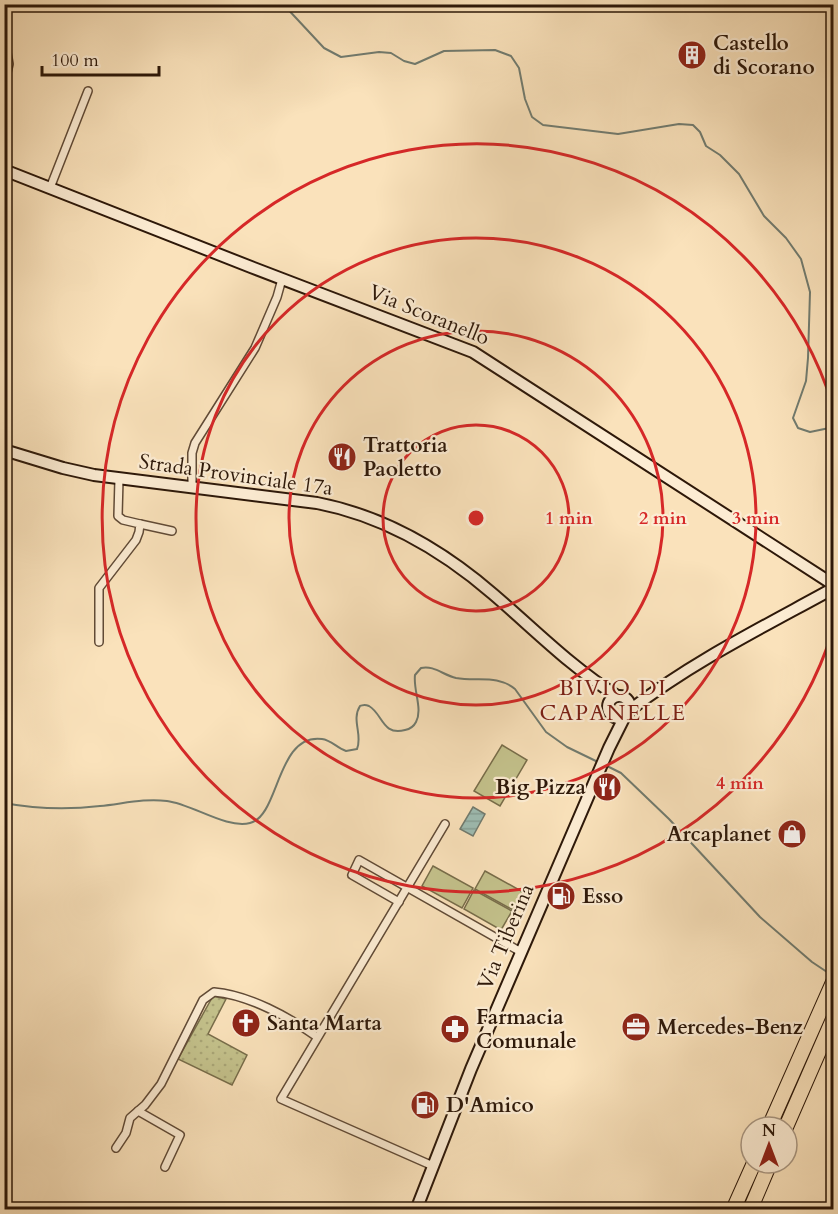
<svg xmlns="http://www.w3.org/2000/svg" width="838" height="1214" font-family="Cardo,serif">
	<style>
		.park { fill: url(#park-dots); stroke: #786d4a; stroke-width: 1.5 }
		.garden { fill: #c4c28c; stroke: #786d4a; stroke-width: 1.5 }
		.water { fill: url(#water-rules); stroke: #717b6f; stroke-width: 1.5 }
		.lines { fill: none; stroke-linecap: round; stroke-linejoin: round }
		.stream { stroke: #717b6f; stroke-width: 2 }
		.street-casing { stroke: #604a36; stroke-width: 10 }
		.secondary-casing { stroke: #2d1809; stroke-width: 14 }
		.highway-casing { stroke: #2d1809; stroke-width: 16 }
		.street { stroke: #fcecd3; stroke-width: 7 }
		.secondary { stroke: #fcecd3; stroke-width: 10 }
		.highway { stroke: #fae2bb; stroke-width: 14 }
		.ring { fill: none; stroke: #d62828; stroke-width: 3 }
		.labels { text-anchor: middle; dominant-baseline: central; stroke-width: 4.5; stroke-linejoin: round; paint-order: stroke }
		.poi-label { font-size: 21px; font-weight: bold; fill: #2d1809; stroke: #fcecd3; text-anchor: start }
		.street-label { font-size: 21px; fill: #2d1809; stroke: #fcecd3 }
		.neighbourhood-label { font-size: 22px; letter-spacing: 1.5px; fill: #7a1f14; stroke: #fcecd3 }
		.centre { fill: #d62828; stroke: #fcecd3; stroke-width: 3 }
		.ring-label { font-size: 18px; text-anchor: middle; font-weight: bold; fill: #d62828; stroke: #fcecd3; stroke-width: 4.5; stroke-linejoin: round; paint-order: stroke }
	</style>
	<defs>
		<pattern id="park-dots" width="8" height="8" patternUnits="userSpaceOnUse" patternTransform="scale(1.5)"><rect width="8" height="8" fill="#c4c28c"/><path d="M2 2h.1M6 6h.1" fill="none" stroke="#a9a677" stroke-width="1.8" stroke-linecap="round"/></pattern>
		<pattern id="water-rules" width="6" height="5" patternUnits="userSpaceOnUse" patternTransform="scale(1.5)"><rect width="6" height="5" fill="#9ebdb3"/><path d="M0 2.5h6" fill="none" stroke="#88a299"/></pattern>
	</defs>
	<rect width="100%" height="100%" fill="#fae2bb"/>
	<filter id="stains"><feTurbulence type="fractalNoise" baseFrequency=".00333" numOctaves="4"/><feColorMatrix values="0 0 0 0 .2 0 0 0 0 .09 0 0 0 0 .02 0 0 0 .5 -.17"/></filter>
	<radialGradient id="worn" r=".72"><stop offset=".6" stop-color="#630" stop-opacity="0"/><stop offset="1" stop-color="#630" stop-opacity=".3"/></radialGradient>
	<polygon class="park" points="213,996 226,999 208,1034 247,1055 232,1085 178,1059"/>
	<g class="garden">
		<polygon points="502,745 527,760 500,806 474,791"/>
		<polygon points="433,866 473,888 462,908 422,886"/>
		<polygon points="485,871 523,892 513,910 475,889"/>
		<polygon points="474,890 512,911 501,930 464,909"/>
	</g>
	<polygon class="water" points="473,807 485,814 473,836 460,829"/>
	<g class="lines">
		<g class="stream">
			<polyline points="283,4 324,48 341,57 379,52 391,53 404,61 415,64 444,51 495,50 511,56 519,68 525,99 532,117 543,125 618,134 679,124 693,125 700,132 706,146 720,155 739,174 764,216 786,238 801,259 810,292 808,358 806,381 793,418 798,428 810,432 834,427"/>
			<polyline points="605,765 621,773 669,819 760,917 812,962 833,976"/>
			<path d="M4 803C36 809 67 810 100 806 122 804 144 798 167 801 192 804 226 829 250 823 280 816 276 733 322 739 331 740 337 748 346 751L357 749C363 735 351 720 360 706 364 705 364 704 369 706 383 714 382 736 405 730 410 729 414 726 416 722 423 709 413 690 415 675L421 668C434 665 443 675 456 678 477 682 497 674 515 689L546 732 567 747 600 763"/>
		</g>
		<g class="street-casing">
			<g id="street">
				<polyline points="4,85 9,64 5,42"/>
				<polyline points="50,188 88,91"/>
				<polyline points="192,488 192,453 195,443 255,348 277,297 282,279"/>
				<polyline points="140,524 172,531"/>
				<polyline points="99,642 99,588 136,540 139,532 140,524 123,520 118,516 119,479"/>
				<polyline points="399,902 352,875 359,860 521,952"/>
				<polyline points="138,1111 180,1135 165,1167"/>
				<path d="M116 1148 126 1133 130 1118 145 1105 161 1084 203 1000 214 992C249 995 289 1017 317 1037"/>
				<polyline points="433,1166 281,1099 445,824"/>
			</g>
		</g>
		<g class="secondary-casing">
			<g id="secondary">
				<polyline points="4,170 251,267 473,352 834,585"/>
				<path d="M4 450 63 468 94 475 317 503C384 516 442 550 493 594 534 629 571 667 617 696"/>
				<circle cx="619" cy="707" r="11"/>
				<path d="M630 710C692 662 765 626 834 588"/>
				<polyline points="416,1210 471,1069 609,748 625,716"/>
			</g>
		</g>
		<g class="highway-casing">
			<g id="highway">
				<polyline points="769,1127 834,980"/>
				<polyline points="786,1127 834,1017"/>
				<polyline points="733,1210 754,1163"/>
				<polyline points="750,1210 770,1163"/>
			</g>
		</g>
		<use href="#street" class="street"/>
		<use href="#secondary" class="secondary"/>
		<use href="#highway" class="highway"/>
	</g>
	<g class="ring">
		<circle cx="476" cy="518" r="93"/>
		<circle cx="476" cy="518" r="187"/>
		<circle cx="476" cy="518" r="280"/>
		<path d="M833 630A374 374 0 1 1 833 406"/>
	</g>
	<defs>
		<g id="building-disc" transform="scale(1.5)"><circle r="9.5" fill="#8f2418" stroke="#fcecd3"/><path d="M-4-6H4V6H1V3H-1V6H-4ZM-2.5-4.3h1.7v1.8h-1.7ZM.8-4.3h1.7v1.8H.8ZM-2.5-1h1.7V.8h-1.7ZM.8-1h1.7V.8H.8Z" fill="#fff"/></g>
		<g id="restaurant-disc" transform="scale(1.5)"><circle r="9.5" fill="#8f2418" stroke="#fcecd3"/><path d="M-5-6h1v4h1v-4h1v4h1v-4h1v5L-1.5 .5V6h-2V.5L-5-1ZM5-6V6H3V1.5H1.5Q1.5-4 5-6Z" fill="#fff"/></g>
		<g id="shop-disc" transform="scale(1.5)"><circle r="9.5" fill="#8f2418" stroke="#fcecd3"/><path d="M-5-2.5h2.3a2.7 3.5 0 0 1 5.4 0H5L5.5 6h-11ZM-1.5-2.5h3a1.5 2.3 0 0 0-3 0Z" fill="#fff"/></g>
		<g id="fuel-disc" transform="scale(1.5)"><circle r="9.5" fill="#8f2418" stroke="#fcecd3"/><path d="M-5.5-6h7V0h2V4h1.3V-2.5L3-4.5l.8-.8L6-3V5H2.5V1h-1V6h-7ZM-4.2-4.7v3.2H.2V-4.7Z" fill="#fff"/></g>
		<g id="church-disc" transform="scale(1.5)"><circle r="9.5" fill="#8f2418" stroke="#fcecd3"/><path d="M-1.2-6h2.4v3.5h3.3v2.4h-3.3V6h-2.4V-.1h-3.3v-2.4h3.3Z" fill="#fff"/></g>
		<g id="office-disc" transform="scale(1.5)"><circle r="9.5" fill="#8f2418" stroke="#fcecd3"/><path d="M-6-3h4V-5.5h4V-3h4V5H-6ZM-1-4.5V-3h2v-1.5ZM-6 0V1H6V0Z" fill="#fff"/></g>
		<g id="pharmacy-disc" transform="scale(1.5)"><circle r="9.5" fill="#8f2418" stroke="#fcecd3"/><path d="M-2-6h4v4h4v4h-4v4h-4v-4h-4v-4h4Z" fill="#fff"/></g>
	</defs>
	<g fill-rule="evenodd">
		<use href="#building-disc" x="692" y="55"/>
		<use href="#restaurant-disc" x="342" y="457"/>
		<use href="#restaurant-disc" x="607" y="787"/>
		<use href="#shop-disc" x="792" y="834"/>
		<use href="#fuel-disc" x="561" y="896"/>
		<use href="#church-disc" x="246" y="1023"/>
		<use href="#office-disc" x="636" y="1027"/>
		<use href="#pharmacy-disc" x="455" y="1029"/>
		<use href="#fuel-disc" x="425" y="1105"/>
	</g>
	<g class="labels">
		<g class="poi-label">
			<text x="713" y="43">Castello<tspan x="713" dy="24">di Scorano</tspan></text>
			<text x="363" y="445">Trattoria<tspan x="363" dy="24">Paoletto</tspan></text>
			<text x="586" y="787" text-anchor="end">Big Pizza</text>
			<text x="771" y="834" text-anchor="end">Arcaplanet</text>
			<text x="582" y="896">Esso</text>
			<text x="476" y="1017">Farmacia<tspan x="476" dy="24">Comunale</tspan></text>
			<text x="267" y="1023">Santa Marta</text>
			<text x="657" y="1027">Mercedes-Benz</text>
			<text x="446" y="1105">D'Amico</text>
		</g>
		<g class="street-label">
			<text transform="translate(429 315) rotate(22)">Via Scoranello</text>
			<text transform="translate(236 475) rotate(8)">Strada Provinciale 17a</text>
			<text transform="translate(506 937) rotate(-67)">Via Tiberina</text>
		</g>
		<g class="neighbourhood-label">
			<text x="613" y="688">BIVIO DI<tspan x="613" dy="25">CAPANELLE</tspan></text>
		</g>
	</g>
	<circle cx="476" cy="518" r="9" class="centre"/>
	<g class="ring-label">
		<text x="569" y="524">1 min</text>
		<text x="663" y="524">2 min</text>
		<text x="756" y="524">3 min</text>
		<text x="740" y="789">4 min</text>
	</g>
	<rect width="838" height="1214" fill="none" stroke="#fae2bb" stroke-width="24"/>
	<rect x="6" y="6" width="826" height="1202" fill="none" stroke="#2d1809" stroke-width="3"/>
	<rect x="12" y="12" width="814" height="1190" fill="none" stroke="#2d1809" stroke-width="1.5"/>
	<g transform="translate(769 1145)"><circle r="28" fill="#fcecd3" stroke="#a99782" stroke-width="1.5"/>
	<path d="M0-4.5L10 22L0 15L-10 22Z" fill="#8f2418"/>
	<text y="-9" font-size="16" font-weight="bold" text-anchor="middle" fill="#2d1809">N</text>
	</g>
	<path d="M42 66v9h117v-9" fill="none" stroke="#2d1809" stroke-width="3"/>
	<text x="51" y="66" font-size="18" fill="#2d1809" stroke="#fcecd3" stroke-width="4.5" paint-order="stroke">100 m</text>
	<rect width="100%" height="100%" filter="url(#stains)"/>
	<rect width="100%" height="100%" fill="url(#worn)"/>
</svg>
